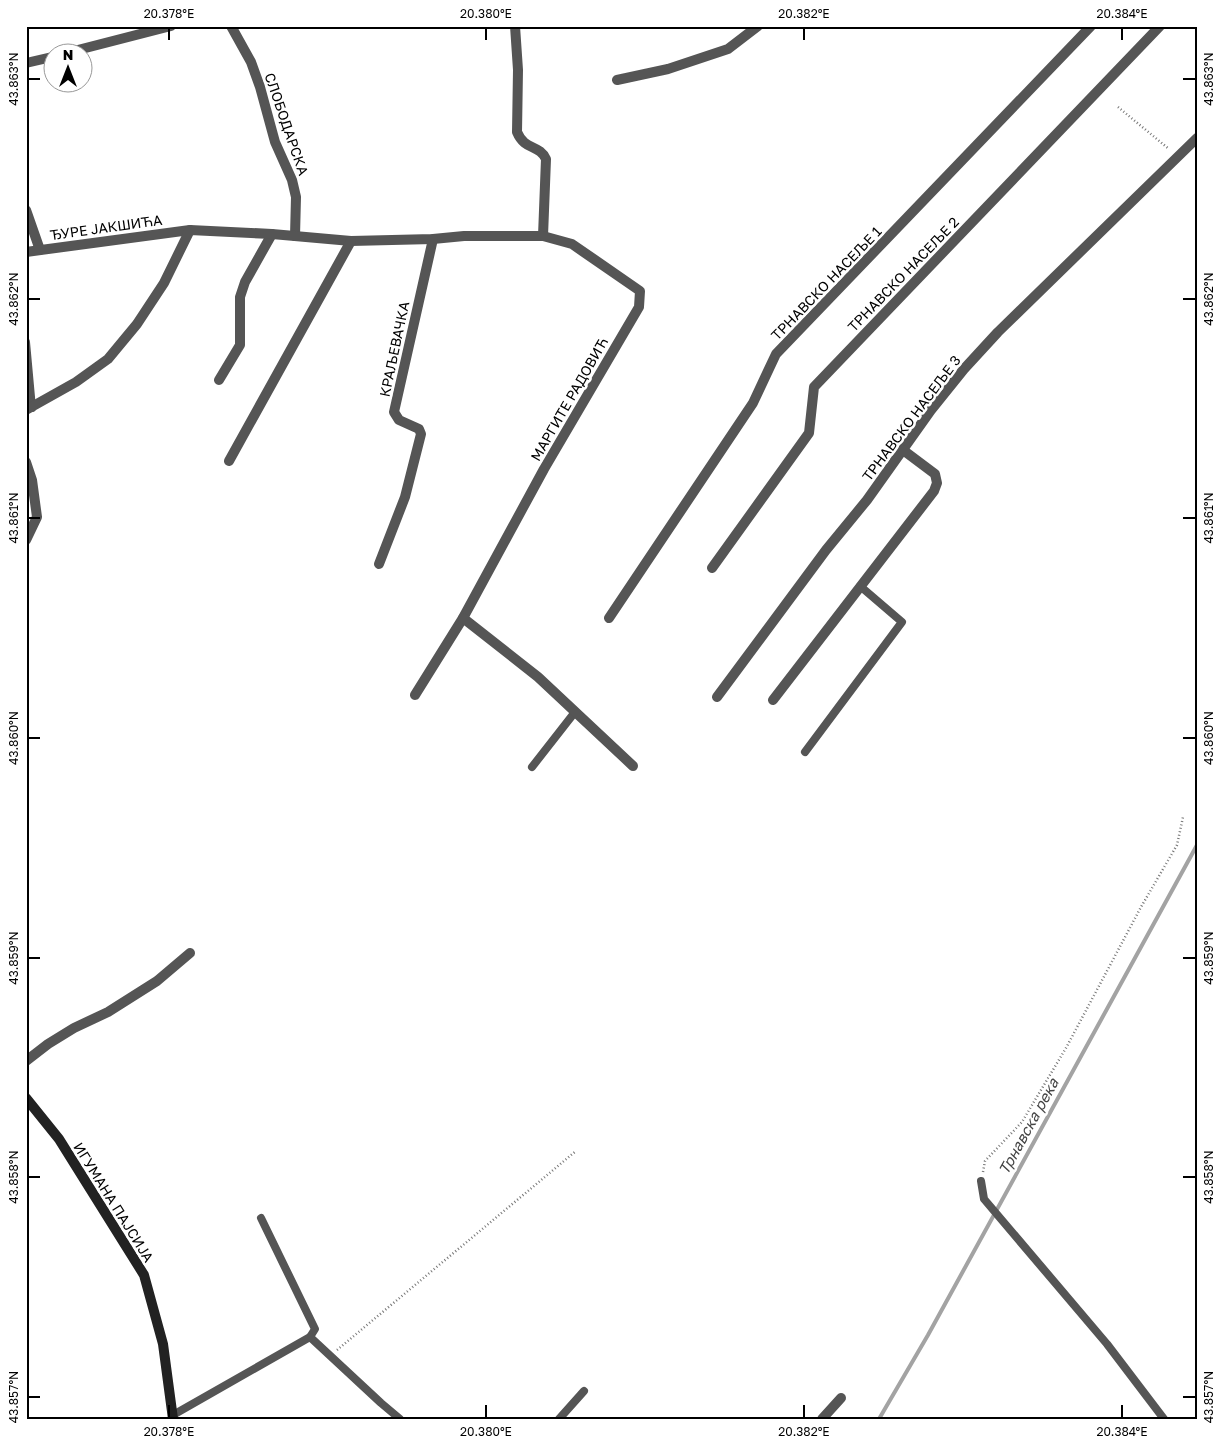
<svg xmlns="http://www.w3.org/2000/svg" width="1223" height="1445" font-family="'Golos Text',sans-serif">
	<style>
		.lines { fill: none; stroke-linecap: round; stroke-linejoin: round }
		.stream { stroke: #a3a3a3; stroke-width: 4 }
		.path { stroke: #777; stroke-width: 2.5; stroke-dasharray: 1 2.5; stroke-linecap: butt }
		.lane { stroke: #555; stroke-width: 8 }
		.street { stroke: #555; stroke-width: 10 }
		.secondary { stroke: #222; stroke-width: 10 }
		.ticks { fill: none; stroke: #000; stroke-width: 2 }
		.labels { text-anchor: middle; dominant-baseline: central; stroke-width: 5; stroke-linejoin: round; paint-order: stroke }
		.street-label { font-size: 14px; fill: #000; stroke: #fff }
		.water-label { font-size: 15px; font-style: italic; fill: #444; stroke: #fff }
		.neatline { fill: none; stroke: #000; stroke-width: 2 }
		.ticks-label { font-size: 12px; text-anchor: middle; fill: #000 }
	</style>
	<rect width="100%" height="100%" fill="#fff"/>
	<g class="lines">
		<polyline class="stream" points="879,1419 928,1335 1197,845"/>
		<g class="path">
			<polyline points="1118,107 1169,149"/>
			<polyline points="983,1172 985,1161 1022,1122 1066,1048 1141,907 1177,845 1183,817"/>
			<polyline points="337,1350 576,1151"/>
		</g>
		<g class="lane">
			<polyline points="26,342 32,408"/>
			<polyline points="805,752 902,622 860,586"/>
			<polyline points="532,767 575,712"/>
			<polyline points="981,1181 984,1199 1107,1344 1164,1419"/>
			<polyline points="261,1218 315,1329 310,1337"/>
			<polyline points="173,1415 310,1337 381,1403 400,1419"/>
			<polyline points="559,1419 584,1391"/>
		</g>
		<g class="street">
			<polyline points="231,26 251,62 260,87 275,142 292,180 296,197 295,236"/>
			<path d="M515 26 518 70 517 132C525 151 539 144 546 159L543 236"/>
			<polyline points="70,52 171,26"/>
			<polyline points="26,63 52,57"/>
			<polyline points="617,80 668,69 728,49 758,26"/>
			<polyline points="26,210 40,250"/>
			<polyline points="26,252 190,230"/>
			<polyline points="219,380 240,345 240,297 245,282 272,234"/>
			<polyline points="26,410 76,382 108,359 137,324 164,283 190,230 272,234 351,241 433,239 464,236 543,236 572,244 640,291 639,307 544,469 463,618 415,695"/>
			<polyline points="229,461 351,241"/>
			<polyline points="26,462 32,480 37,517 26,540"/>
			<polyline points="379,564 405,497 421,434 419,429 399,420 394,412 433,239"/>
			<polyline points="712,568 809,433 814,387 1160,26"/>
			<polyline points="463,618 538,677 633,766"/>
			<polyline points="609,618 753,403 776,354 1091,26"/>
			<polyline points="717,697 826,550 867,500 931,410 964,369 998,332 1197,138"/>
			<polyline points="773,700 934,491 937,483 935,474 903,450"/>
			<polyline points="26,1061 48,1044 74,1028 108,1012 157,981 190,953"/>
			<polyline points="822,1419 841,1398"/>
		</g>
		<polyline class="secondary" points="26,1098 59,1139 144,1275 163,1344 173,1419"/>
	</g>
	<path class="ticks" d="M169 28V40M486 28V40M804 28V40M1122 28V40M28 79H40M1183 79H1196M28 299H40M1183 299H1196M28 518H40M1183 518H1196M28 738H40M1183 738H1196M28 958H40M1183 958H1196M28 1177H40M1183 1177H1196M28 1397H40M1183 1397H1196M169 1405V1418M486 1405V1418M804 1405V1418M1122 1405V1418"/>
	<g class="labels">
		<g class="street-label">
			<text transform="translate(287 124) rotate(71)">СЛОБОДАРСКА</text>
			<text transform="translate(106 227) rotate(-8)">ЂУРЕ ЈАКШИЋА</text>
			<text transform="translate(903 274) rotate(-46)">ТРНАВСКО НАСЕЉЕ 2</text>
			<text transform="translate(826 283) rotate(-46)">ТРНАВСКО НАСЕЉЕ 1</text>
			<text transform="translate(394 349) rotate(-78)">КРАЉЕВАЧКА</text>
			<text transform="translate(569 399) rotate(-60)">МАРГИТЕ РАДОВИЋ</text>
			<text transform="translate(911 418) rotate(-53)">ТРНАВСКО НАСЕЉЕ 3</text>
			<text transform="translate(114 1202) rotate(58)">ИГУМАНА ПАЈСИЈА</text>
		</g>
		<g class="water-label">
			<text transform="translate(1028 1126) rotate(-61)">Трнавска река</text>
		</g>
	</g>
	<rect width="1223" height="1445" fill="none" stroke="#ffffff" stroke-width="55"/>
	<g transform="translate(68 68)"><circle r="24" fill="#ffffff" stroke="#999999"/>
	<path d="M0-4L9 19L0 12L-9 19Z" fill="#000000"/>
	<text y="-8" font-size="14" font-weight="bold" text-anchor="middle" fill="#000000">N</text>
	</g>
	<rect x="28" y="28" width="1168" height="1390" class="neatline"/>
	<g class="ticks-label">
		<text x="169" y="18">20.378°E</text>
		<text x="486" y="18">20.380°E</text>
		<text x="804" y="18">20.382°E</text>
		<text x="1122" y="18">20.384°E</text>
		<text transform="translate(14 79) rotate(-90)" y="4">43.863°N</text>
		<text transform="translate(1209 79) rotate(-90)" y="4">43.863°N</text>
		<text transform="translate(14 299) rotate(-90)" y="4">43.862°N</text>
		<text transform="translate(1209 299) rotate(-90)" y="4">43.862°N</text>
		<text transform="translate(14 518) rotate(-90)" y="4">43.861°N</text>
		<text transform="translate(1209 518) rotate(-90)" y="4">43.861°N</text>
		<text transform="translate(14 738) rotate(-90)" y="4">43.860°N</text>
		<text transform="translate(1209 738) rotate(-90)" y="4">43.860°N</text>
		<text transform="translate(14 958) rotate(-90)" y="4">43.859°N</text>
		<text transform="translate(1209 958) rotate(-90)" y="4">43.859°N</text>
		<text transform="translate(14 1177) rotate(-90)" y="4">43.858°N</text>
		<text transform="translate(1209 1177) rotate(-90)" y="4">43.858°N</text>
		<text transform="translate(14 1397) rotate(-90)" y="4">43.857°N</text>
		<text transform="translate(1209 1397) rotate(-90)" y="4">43.857°N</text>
		<text x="169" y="1436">20.378°E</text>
		<text x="486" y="1436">20.380°E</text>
		<text x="804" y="1436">20.382°E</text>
		<text x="1122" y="1436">20.384°E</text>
	</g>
</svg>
